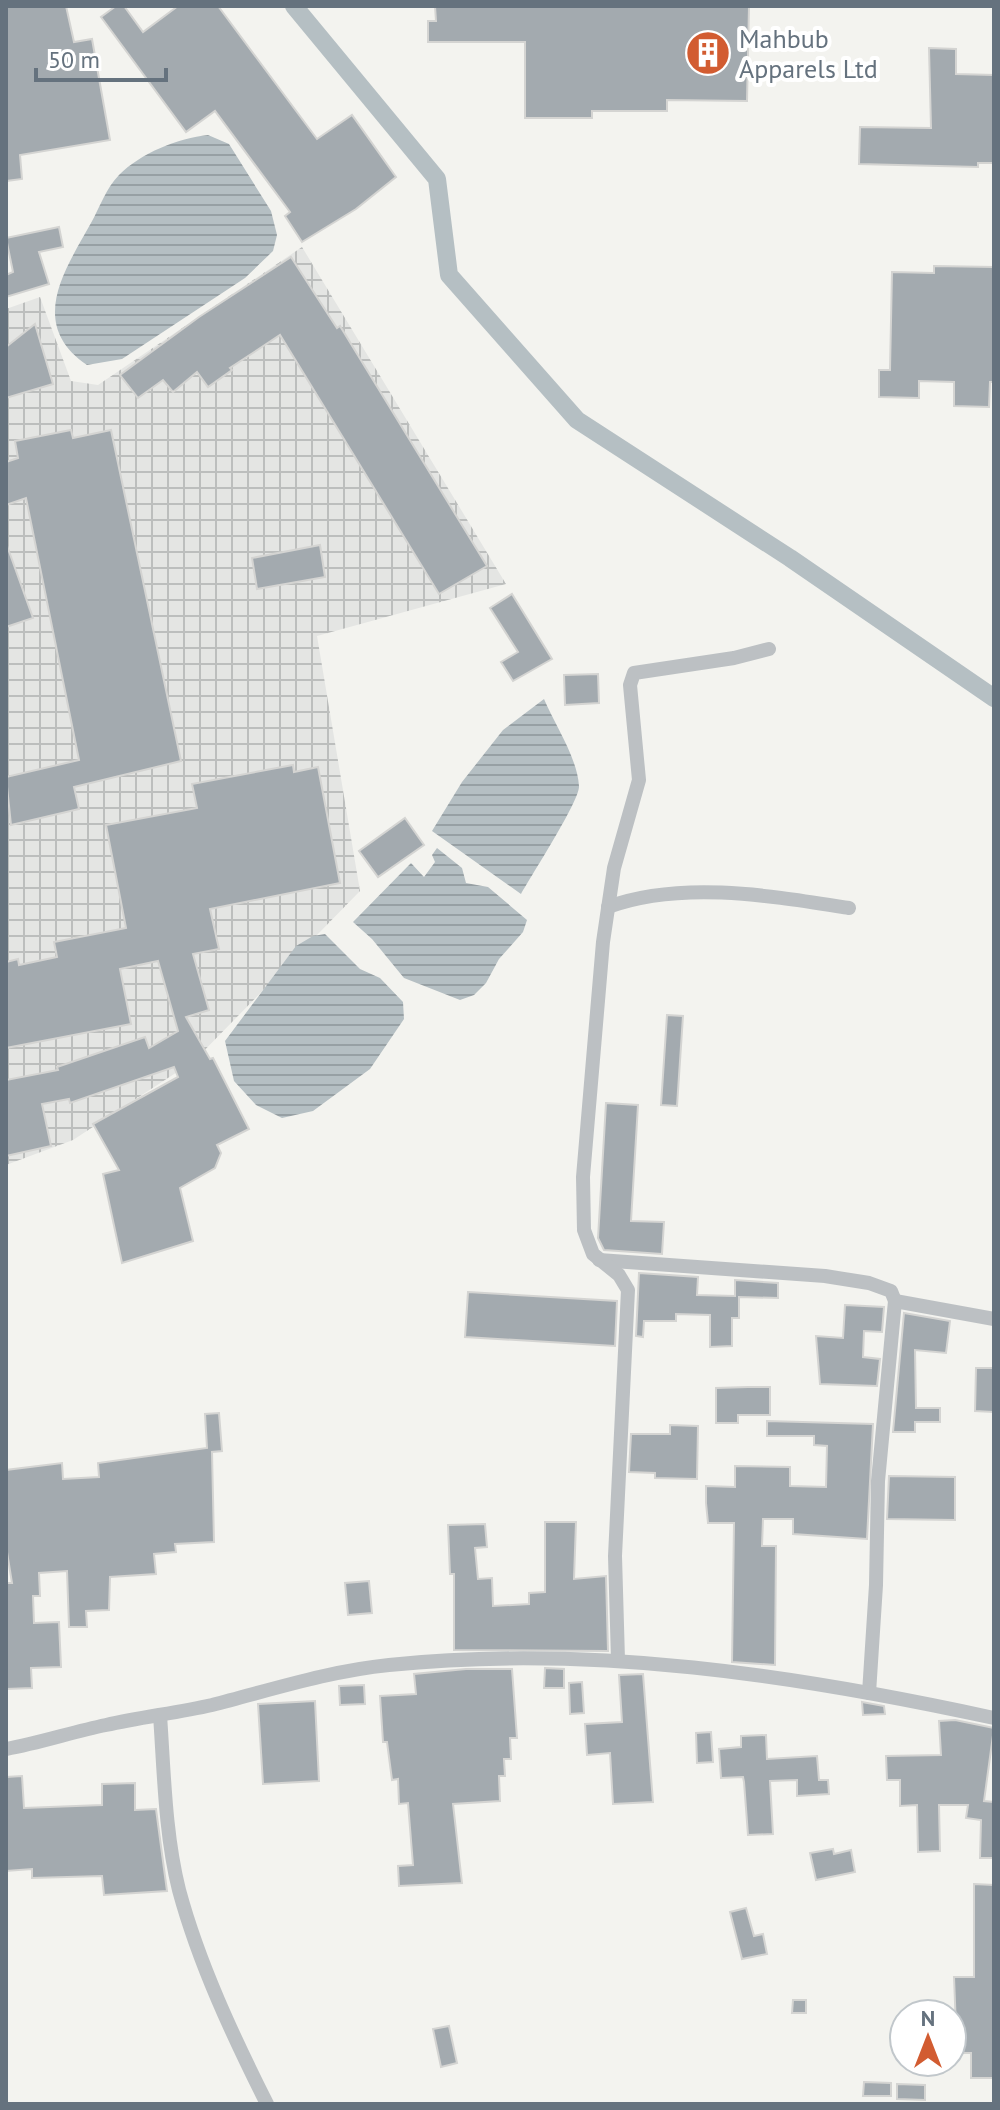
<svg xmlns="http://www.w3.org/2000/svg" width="1000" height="2110" font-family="'PT Sans',sans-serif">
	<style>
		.industrial { fill: url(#industrial-grid) }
		.water { fill: url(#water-rules) }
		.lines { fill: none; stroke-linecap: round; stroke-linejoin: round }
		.canal { stroke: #b5bfc3; stroke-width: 18 }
		.building { fill: #a3aaaf; stroke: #d4d4d2; stroke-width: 2 }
		.minor { stroke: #bcc0c3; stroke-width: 14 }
		.labels { text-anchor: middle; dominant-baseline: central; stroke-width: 8; stroke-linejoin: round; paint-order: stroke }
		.poi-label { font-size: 26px; fill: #65727e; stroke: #fff; text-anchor: start }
	</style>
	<defs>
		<pattern id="industrial-grid" width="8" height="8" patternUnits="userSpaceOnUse" patternTransform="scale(2)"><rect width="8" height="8" fill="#e4e5e3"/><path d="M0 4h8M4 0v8" fill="none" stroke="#bcbebd"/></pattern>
		<pattern id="water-rules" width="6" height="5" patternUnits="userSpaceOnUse" patternTransform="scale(2)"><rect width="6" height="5" fill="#b5bfc3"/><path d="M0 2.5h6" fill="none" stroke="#97a0a4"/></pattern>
	</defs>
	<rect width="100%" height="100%" fill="#f3f3ef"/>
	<polygon class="industrial" points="302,247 506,584 317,636 360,891 194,1061 73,1140 6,1165 6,309 40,297 71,381 98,385"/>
	<g class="water">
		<path d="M208 135 229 144 271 211 277 235 273 251 245 278 122 359 87 365C27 324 65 270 91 223 100 207 106 188 119 175 141 153 178 138 208 135Z"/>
		<path d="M544 699C555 725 577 757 579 786 580 800 531 876 521 894L432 831 462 782 503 730Z"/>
		<polygon points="437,848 462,868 466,883 488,887 527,920 523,932 499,959 486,983 474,995 460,1000 404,978 372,939 353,922 411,863 424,877 435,862 432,855"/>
		<polygon points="325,934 360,969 380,978 403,1002 404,1019 370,1069 313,1111 282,1118 256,1105 234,1081 225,1041 296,946 313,936"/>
	</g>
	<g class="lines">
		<polyline class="canal" points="294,6 437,179 449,275 577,420 790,558 994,698"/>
	</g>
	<g class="building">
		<polygon points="6,6 66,6 74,42 92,39 110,140 20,155 22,179 6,181"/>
		<polygon points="116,6 124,6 143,32 178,6 218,6 317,139 352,115 396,177 356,209 302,242 285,216 290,212 215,111 186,132 101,17"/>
		<polygon points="435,6 749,6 747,101 667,100 667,111 592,111 592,118 525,118 525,42 428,42 428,21 436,21"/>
		<polygon points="929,48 956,49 956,74 994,75 994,163 978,163 978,167 859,164 860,127 931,128"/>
		<polygon points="59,227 63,247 39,252 49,284 6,297 6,275 13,272 6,238"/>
		<polygon points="291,257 337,328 340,326 487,566 439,594 280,335 230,368 232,370 208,387 197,372 173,392 163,380 138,398 120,375 199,317"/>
		<polygon points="934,266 994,267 994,382 990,382 989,407 954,406 954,382 919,381 919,398 879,397 879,370 890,370 892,272 934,273"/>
		<polygon points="35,324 53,384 6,398 6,347"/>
		<polygon points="71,430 73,438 111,430 181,761 74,787 79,809 11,825 6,777 79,760 26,498 6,505 6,462 18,458 15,441"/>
		<polygon points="6,543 33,618 6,627"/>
		<polygon points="320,545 325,577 257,589 252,558"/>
		<polygon points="512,594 552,659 513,681 501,662 518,652 490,608"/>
		<polygon points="598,674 599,703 565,705 564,675"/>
		<polygon points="293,765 294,772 318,767 340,883 210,909 219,949 193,954 209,1010 186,1017 210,1059 213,1058 249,1129 217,1145 221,1153 215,1168 180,1188 193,1241 122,1263 103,1174 119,1170 93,1124 178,1077 174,1067 70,1103 69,1099 42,1104 51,1146 6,1156 6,1080 58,1070 57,1067 145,1037 149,1048 178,1031 158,961 120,969 131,1024 6,1048 6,962 18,959 19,965 57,957 54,942 126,928 106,825 197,808 192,784"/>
		<polygon points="405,818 424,845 378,877 359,851"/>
		<polygon points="667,1015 683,1016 677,1106 661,1105"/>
		<polygon points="606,1103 638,1105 631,1221 664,1222 662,1254 604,1250 598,1238"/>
		<polygon points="639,1273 698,1277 697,1295 735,1296 735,1280 778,1283 778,1298 739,1297 739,1318 732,1318 732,1346 710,1347 710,1315 676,1314 676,1321 644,1321 643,1337 636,1336"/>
		<polygon points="468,1292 617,1301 615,1346 465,1337"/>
		<polygon points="845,1305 884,1307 882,1332 864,1331 863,1357 880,1359 877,1386 820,1384 816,1336 843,1338"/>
		<polygon points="904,1313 950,1321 946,1353 915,1350 916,1408 940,1408 940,1422 915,1422 915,1432 893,1432"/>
		<polygon points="976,1368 993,1368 993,1412 975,1411"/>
		<polygon points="748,1387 770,1387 770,1415 738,1415 738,1423 716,1423 716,1388"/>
		<polygon points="219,1413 222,1451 212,1452 214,1542 175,1544 176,1552 154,1554 156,1574 110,1577 109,1610 86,1611 87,1627 69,1627 67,1571 39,1573 40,1596 33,1596 34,1623 59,1622 61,1667 31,1668 32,1688 6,1689 6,1583 12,1583 6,1546 6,1470 62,1463 63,1479 99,1477 98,1463 207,1448 205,1414"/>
		<polygon points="767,1421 873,1424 867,1539 793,1534 793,1519 763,1519 762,1546 776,1546 775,1665 732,1662 734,1523 708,1523 706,1503 706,1486 735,1487 735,1466 790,1467 790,1486 826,1487 827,1446 814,1445 814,1436 767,1436"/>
		<polygon points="670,1425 698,1426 697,1479 655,1478 655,1473 629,1472 631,1434 670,1434"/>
		<polygon points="889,1476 955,1477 955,1520 887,1519"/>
		<polygon points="545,1522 576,1522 574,1579 606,1576 608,1651 454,1650 454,1574 450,1574 448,1525 485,1524 487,1547 475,1548 478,1579 492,1578 493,1606 529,1604 529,1593 545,1592"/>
		<polygon points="369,1581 372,1613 348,1615 345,1583"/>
		<polygon points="545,1668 564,1669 564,1688 544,1688"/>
		<polygon points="466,1669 512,1669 517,1738 510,1738 511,1759 504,1759 505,1776 499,1776 500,1801 453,1804 462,1883 399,1886 398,1866 413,1865 408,1803 399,1804 398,1779 392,1780 387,1742 383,1742 380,1696 416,1694 414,1674"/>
		<polygon points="643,1674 653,1802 613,1804 610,1753 587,1755 585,1724 622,1722 619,1675"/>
		<polygon points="582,1682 584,1713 570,1714 569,1683"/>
		<polygon points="364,1685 365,1704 340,1705 339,1686"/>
		<polygon points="315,1701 319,1781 263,1784 258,1704"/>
		<polygon points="862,1702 884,1706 885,1714 863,1715"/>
		<polygon points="955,1720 994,1728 984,1801 994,1802 994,1858 980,1858 981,1820 966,1818 968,1805 939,1805 940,1851 918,1852 917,1805 900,1806 900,1780 887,1780 886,1756 941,1755 939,1721"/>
		<polygon points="711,1732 713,1762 697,1763 696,1733"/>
		<polygon points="766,1735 767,1759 817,1756 819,1780 828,1780 829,1794 797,1796 797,1780 770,1781 773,1834 748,1835 744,1782 743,1777 721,1778 719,1749 741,1747 741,1736"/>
		<polygon points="22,1776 24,1808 102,1805 102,1784 135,1783 135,1810 156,1809 167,1891 104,1895 102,1876 32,1878 32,1869 6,1871 6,1777"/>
		<polygon points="833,1849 834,1854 851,1850 855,1872 816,1880 810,1853"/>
		<polygon points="974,1884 994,1885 994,2078 971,2078 971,2053 957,2053 954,1977 974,1977"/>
		<polygon points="746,1908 754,1936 763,1934 767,1954 742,1959 730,1912"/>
		<polygon points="793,2000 806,2000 806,2013 792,2013"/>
		<polygon points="449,2026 457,2063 441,2067 433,2029"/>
		<polygon points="864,2082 891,2083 891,2096 863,2096"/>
		<polygon points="897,2084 925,2085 925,2100 897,2099"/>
	</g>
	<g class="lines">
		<g class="minor">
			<path d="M608 907C682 880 772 896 849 908"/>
			<polyline points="599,1260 825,1276 869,1283 891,1291 895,1301 878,1481 876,1585 869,1693"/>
			<polyline points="895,1301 994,1319"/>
			<polyline points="618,1660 615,1556 628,1290 619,1275 593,1254 584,1230 583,1177 603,942 614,868 639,780 630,685 634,673 734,658 769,649"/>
			<path d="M160 1715C164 1772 165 1834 179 1890 199 1964 233 2036 267 2104"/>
			<path d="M6 1749C40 1743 72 1732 106 1725 141 1717 177 1713 212 1705 271 1690 329 1671 389 1665 592 1644 796 1675 994 1718"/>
		</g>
	</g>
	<defs>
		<g id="building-disc" transform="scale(2.3)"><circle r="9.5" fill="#d25c31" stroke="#fff"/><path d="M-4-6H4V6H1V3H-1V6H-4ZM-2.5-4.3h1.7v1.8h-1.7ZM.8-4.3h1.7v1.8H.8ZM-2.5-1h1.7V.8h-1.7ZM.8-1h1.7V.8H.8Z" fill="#fff"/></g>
	</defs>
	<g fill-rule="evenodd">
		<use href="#building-disc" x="708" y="53"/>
	</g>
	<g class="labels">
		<g class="poi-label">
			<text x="739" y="38">Mahbub<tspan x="739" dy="30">Apparels Ltd</tspan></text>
		</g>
	</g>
	<rect width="1000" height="2110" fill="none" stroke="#65727e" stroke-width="16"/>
	<g transform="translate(928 2038)"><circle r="38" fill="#ffffff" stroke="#c1c7cb" stroke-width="2"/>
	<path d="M0-6L14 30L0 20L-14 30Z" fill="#d25c31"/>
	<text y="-12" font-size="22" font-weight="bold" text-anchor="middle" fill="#65727e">N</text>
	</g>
	<path d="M36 68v12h130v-12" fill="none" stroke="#65727e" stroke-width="4"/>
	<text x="48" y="68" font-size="24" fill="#65727e" stroke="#ffffff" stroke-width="6" paint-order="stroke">50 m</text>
</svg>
